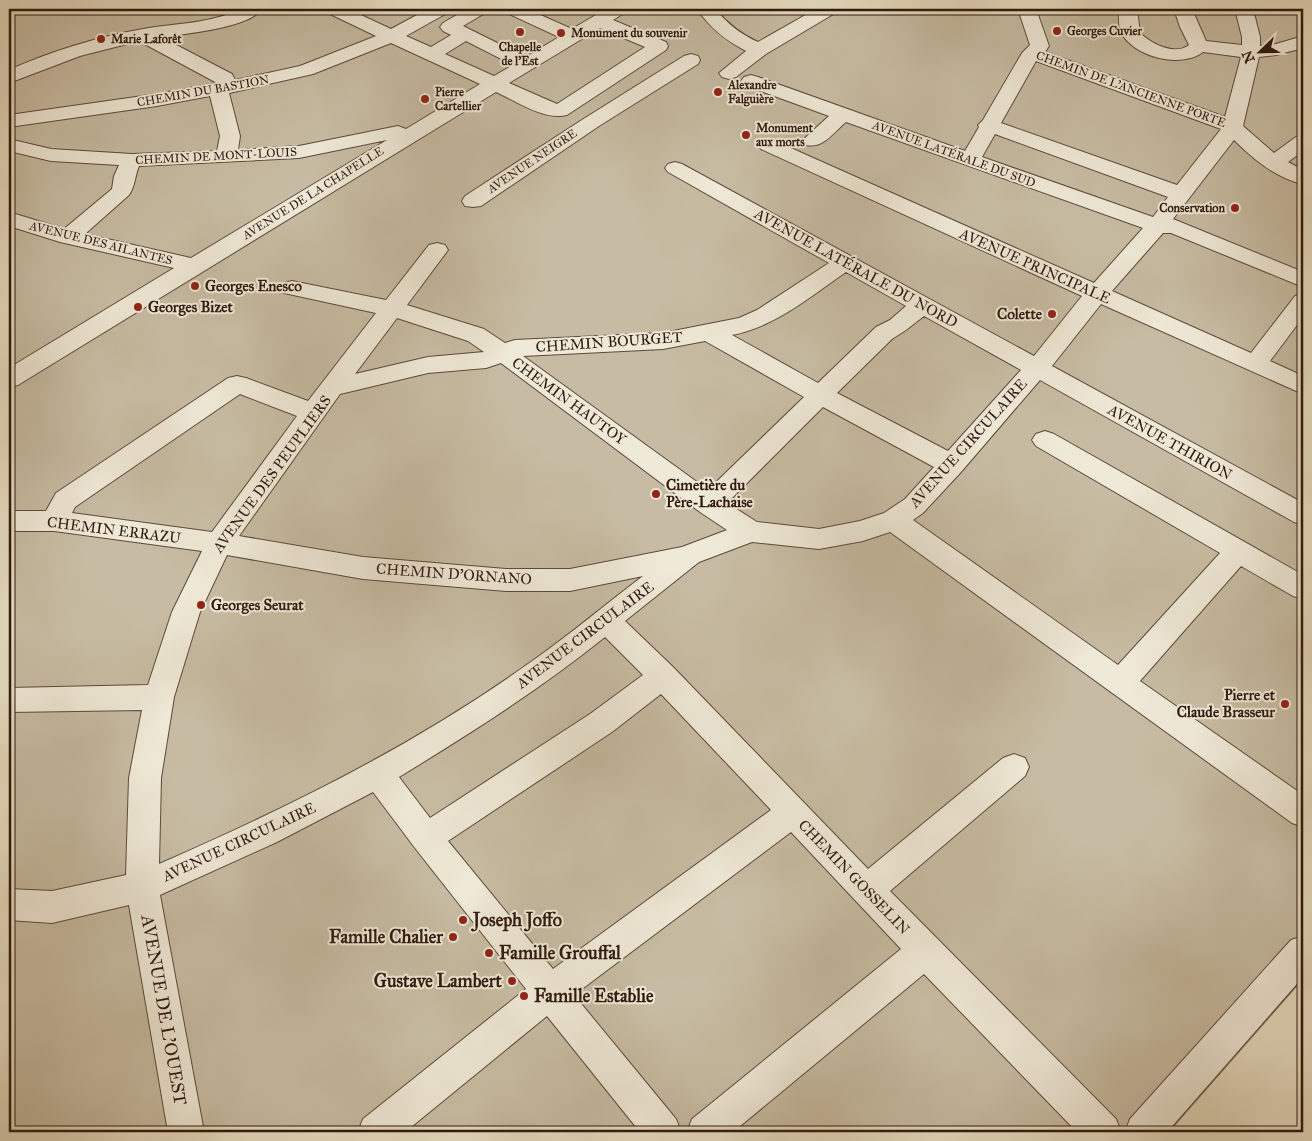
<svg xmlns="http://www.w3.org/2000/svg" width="1312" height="1141" font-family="'IM FELL Great Primer',serif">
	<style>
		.green { fill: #c7bca3; stroke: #7b6a59 }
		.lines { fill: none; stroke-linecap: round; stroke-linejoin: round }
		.minor-casing { stroke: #5d4a3c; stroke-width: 2 }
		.minor { fill: #efe9d7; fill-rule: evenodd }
		.poi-dot { fill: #8f2418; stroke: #efe9d7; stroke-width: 2 }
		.labels { text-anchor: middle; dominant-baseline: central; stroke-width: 4; stroke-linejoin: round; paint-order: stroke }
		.far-poi-label { font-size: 12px; font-weight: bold; fill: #2f190f; stroke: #efe9d7; text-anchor: start }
		.far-street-label { font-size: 12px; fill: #2f190f; stroke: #efe9d7 }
		.street-label { font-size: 15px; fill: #2f190f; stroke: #efe9d7 }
		.poi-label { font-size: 15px; font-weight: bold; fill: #2f190f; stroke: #efe9d7; text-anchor: start }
		.near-poi-label { font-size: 18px; font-weight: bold; fill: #2f190f; stroke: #efe9d7; text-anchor: start }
		.near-street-label { font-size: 18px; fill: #2f190f; stroke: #efe9d7 }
	</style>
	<rect width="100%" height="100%" fill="#e6ddc1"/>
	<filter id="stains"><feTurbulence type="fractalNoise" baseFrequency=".004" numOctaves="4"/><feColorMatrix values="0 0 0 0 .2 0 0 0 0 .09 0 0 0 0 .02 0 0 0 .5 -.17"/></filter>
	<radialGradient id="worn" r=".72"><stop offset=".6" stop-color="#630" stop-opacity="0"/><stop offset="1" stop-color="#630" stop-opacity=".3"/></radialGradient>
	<polygon class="green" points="9,9 1303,9 1303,979 1169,1132 9,1132"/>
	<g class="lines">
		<g class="minor-casing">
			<g id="minor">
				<path d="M240 9H262C249 28 184 34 161 37L232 74 235 80 300 66 376 36 328 13 325 9H348L391 29 428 9H450L447 13 406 36 431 47 451 35 443 31 440 27 443 23 467 9H488L485 13 463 26 526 57 559 37 507 13 504 9H527L572 29 606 9H627L624 13 613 20 666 42 668 46 666 50 567 115C545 121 516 101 496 92L18 385 9 387V368L174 268 60 242 9 226V212L64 229 112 189 114 176 119 165 51 161 9 151V139L51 149 132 154 217 151 220 136 210 96 157 106 9 127V115L157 94 217 83 139 41 80 56 9 83V70C52 51 97 37 143 29 175 23 211 24 240 9ZM600 28 645 47 557 104 509 83ZM466 41 513 65 494 76 445 54ZM391 43 480 84 406 129 398 126 299 146 238 150 240 136 229 93 313 74ZM387 140 191 258 85 234 129 195C135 187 135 175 139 166L299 158Z"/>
				<path d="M697 9H715C728 24 740 34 758 42L816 9H838L835 13 766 54 736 77 729 79 722 77 719 73 746 51C725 40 710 28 697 9Z"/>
				<path d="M1018 9H1036L1049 46 1045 52 1225 117 1241 57 1203 52C1181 69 1133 57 1121 32 1118 25 1119 16 1119 9H1137L1140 33C1152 44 1175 56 1189 45L1180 27 1174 9H1192L1206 41 1242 45V37L1235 9H1253L1260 37V46L1276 44 1303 36V48L1276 55 1259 57 1243 126 1274 153 1296 137 1303 135V151L1288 162 1303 170V184C1277 179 1252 158 1234 140L1173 219 1303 272V287L1171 233H1163L1112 291 1251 353 1295 296 1303 294V317L1270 361 1303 376V394L1101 304 1052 366 1303 503V525L1294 522 1040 380 961 472 923 513 913 520 1118 665 1220 553 1036 446 1032 440 1036 434 1045 431 1054 434 1303 575V599L1293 596 1241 566 1140 681 1303 795V827L1292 823 890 532 863 541 819 549 752 542 699 562 625 621 673 667 868 869 1003 758 1014 754 1025 758 1029 767 1025 776 890 891 1116 1119 1121 1132H1077L924 974 733 1132H687L692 1119 901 949 791 832 574 995 676 1119 681 1132H640L547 1016 405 1132H358L363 1119 526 989 415 848 373 792 277 842 160 895 204 1132H168L129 905 52 923 9 920V889L52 891 126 875 129 778 142 710 9 712V688L148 685 172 612 202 551 54 531H9V511H46L56 493 228 378 237 376 246 378 308 401 376 313 284 293 281 288 284 283 292 281 386 300 429 245 437 243 445 245 448 250 407 305 484 329 505 343 515 340 663 333 739 318 757 310 829 263 668 172 665 168 668 164 675 162 682 164 1034 356 1082 296 761 149 758 145 761 141 768 139 775 141 1094 283 1143 228 846 122C834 132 823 149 806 145L803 141 806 137 829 116 744 85 741 81 744 77 751 75 758 77 965 151 979 127 978 125 983 120 1022 53 1030 45ZM1036 61 1221 129 1177 185 1001 123ZM995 134 1168 197 1153 217 982 157ZM846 272 906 306 890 320 876 327 818 383 732 335C775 327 811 296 846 272ZM924 316 1021 370 948 451 837 393 892 339 906 330ZM397 318 468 341 484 352 428 357 355 374ZM705 341 804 397 708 490 523 356 663 349ZM501 363 700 512 727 530 682 547 570 569H506L363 557 239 536 340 394 428 373 486 368ZM240 394 297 416 212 532 72 513 75 507ZM823 407 934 467 905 499 884 513 860 521 819 529 757 522 727 503ZM227 555 363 579 506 591H570L643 576C607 603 572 633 535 659 419 743 290 807 159 864L161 778 174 697 200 612ZM605 637 643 675 590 714 430 818 399 777C471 733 539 690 605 637ZM661 694 771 810 553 969 448 841 612 732Z"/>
				<polygon points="691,54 698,56 700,60 698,64 599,126 481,206 473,207 465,206 462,201 465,196 585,118 684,56"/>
				<polygon points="1303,936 1303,977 1167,1132 1125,1132 1130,1119 1291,940"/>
			</g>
		</g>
		<use href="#minor" class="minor"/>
	</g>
	<g class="poi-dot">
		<circle cx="1057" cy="31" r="5"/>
		<circle cx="520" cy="32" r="5"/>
		<circle cx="561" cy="33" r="5"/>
		<circle cx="101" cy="39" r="5"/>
		<circle cx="718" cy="92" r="5"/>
		<circle cx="425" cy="99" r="5"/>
		<circle cx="746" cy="135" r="5"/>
		<circle cx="1235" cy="208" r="5"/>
		<circle cx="195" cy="286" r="5"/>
		<circle cx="138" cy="307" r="5"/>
		<circle cx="1052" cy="314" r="5"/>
		<circle cx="656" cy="494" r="5"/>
		<circle cx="201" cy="605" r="5"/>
		<circle cx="1285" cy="704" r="5"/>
		<circle cx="463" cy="920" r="5"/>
		<circle cx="453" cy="937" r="5"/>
		<circle cx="489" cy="953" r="5"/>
		<circle cx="512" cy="981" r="5"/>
		<circle cx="524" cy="996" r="5"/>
	</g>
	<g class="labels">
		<g class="far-poi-label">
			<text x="1067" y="31">Georges Cuvier</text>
			<text x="571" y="33">Monument du souvenir</text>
			<text x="111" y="39">Marie Laforêt</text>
			<text x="520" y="47" text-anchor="middle">Chapelle<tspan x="520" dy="14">de l'Est</tspan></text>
			<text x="728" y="85">Alexandre<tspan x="728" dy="14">Falguière</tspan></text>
			<text x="435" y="92">Pierre<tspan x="435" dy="14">Cartellier</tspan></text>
			<text x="756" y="128">Monument<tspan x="756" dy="14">aux morts</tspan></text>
			<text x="1225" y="208" text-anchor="end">Conservation</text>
		</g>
		<g class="far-street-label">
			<text transform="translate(1131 89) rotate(20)">CHEMIN DE L'ANCIENNE PORTE</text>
			<text transform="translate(203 91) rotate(-10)">CHEMIN DU BASTION</text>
			<text transform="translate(954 154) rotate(20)">AVENUE LATÉRALE DU SUD</text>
			<text transform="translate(216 156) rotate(-3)">CHEMIN DE MONT-LOUIS</text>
			<text transform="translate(532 161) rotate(-34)">AVENUE NEIGRE</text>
			<text transform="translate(313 193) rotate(-32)">AVENUE DE LA CHAPELLE</text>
			<text transform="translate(101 243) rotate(14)">AVENUE DES AILANTES</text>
		</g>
		<g class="street-label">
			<text transform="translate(1035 266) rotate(24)">AVENUE PRINCIPALE</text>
			<text transform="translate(856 268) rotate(29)">AVENUE LATÉRALE DU NORD</text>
			<text transform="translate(609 342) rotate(-4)">CHEMIN BOURGET</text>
			<text transform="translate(569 401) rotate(36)">CHEMIN HAUTOY</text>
			<text transform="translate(1170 442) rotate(29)">AVENUE THIRION</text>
			<text transform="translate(968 443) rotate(-48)">AVENUE CIRCULAIRE</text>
			<text transform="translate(272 474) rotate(-54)">AVENUE DES PEUPLIERS</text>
			<text transform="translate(114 530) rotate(7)">CHEMIN ERRAZU</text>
			<text transform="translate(454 574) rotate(4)">CHEMIN D'ORNANO</text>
			<text transform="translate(585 635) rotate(-37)">AVENUE CIRCULAIRE</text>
			<text transform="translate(239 842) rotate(-25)">AVENUE CIRCULAIRE</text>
			<text transform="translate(854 877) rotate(46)">CHEMIN GOSSELIN</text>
		</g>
		<g class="poi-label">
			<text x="205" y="286">Georges Enesco</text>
			<text x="148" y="307">Georges Bizet</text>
			<text x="1042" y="314" text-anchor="end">Colette</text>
			<text x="666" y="485">Cimetière du<tspan x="666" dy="17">Père-Lachaise</tspan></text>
			<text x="211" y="605">Georges Seurat</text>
			<text x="1275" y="695" text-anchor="end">Pierre et<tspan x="1275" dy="17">Claude Brasseur</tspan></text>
		</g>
		<g class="near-poi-label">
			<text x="473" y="920">Joseph Joffo</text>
			<text x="443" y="937" text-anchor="end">Famille Chalier</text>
			<text x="499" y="953">Famille Grouffal</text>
			<text x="502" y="981" text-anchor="end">Gustave Lambert</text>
			<text x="534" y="996">Famille Establie</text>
		</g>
		<g class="near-street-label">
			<text transform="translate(164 1010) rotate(80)">AVENUE DE L'OUEST</text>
		</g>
	</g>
	<rect width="1312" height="1141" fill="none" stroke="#e6ddc1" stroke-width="30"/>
	<rect x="10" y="10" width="1292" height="1121" fill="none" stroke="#2f190f" stroke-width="2.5"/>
	<rect x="15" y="15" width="1282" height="1111" fill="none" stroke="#2f190f"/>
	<g transform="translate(1260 52) rotate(247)" stroke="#efe9d7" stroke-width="4" paint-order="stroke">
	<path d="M0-4L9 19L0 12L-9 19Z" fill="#2f190f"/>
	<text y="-8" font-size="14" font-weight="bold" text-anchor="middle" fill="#2f190f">N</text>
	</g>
	<rect width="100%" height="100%" filter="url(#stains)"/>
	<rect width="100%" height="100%" fill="url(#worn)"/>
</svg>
